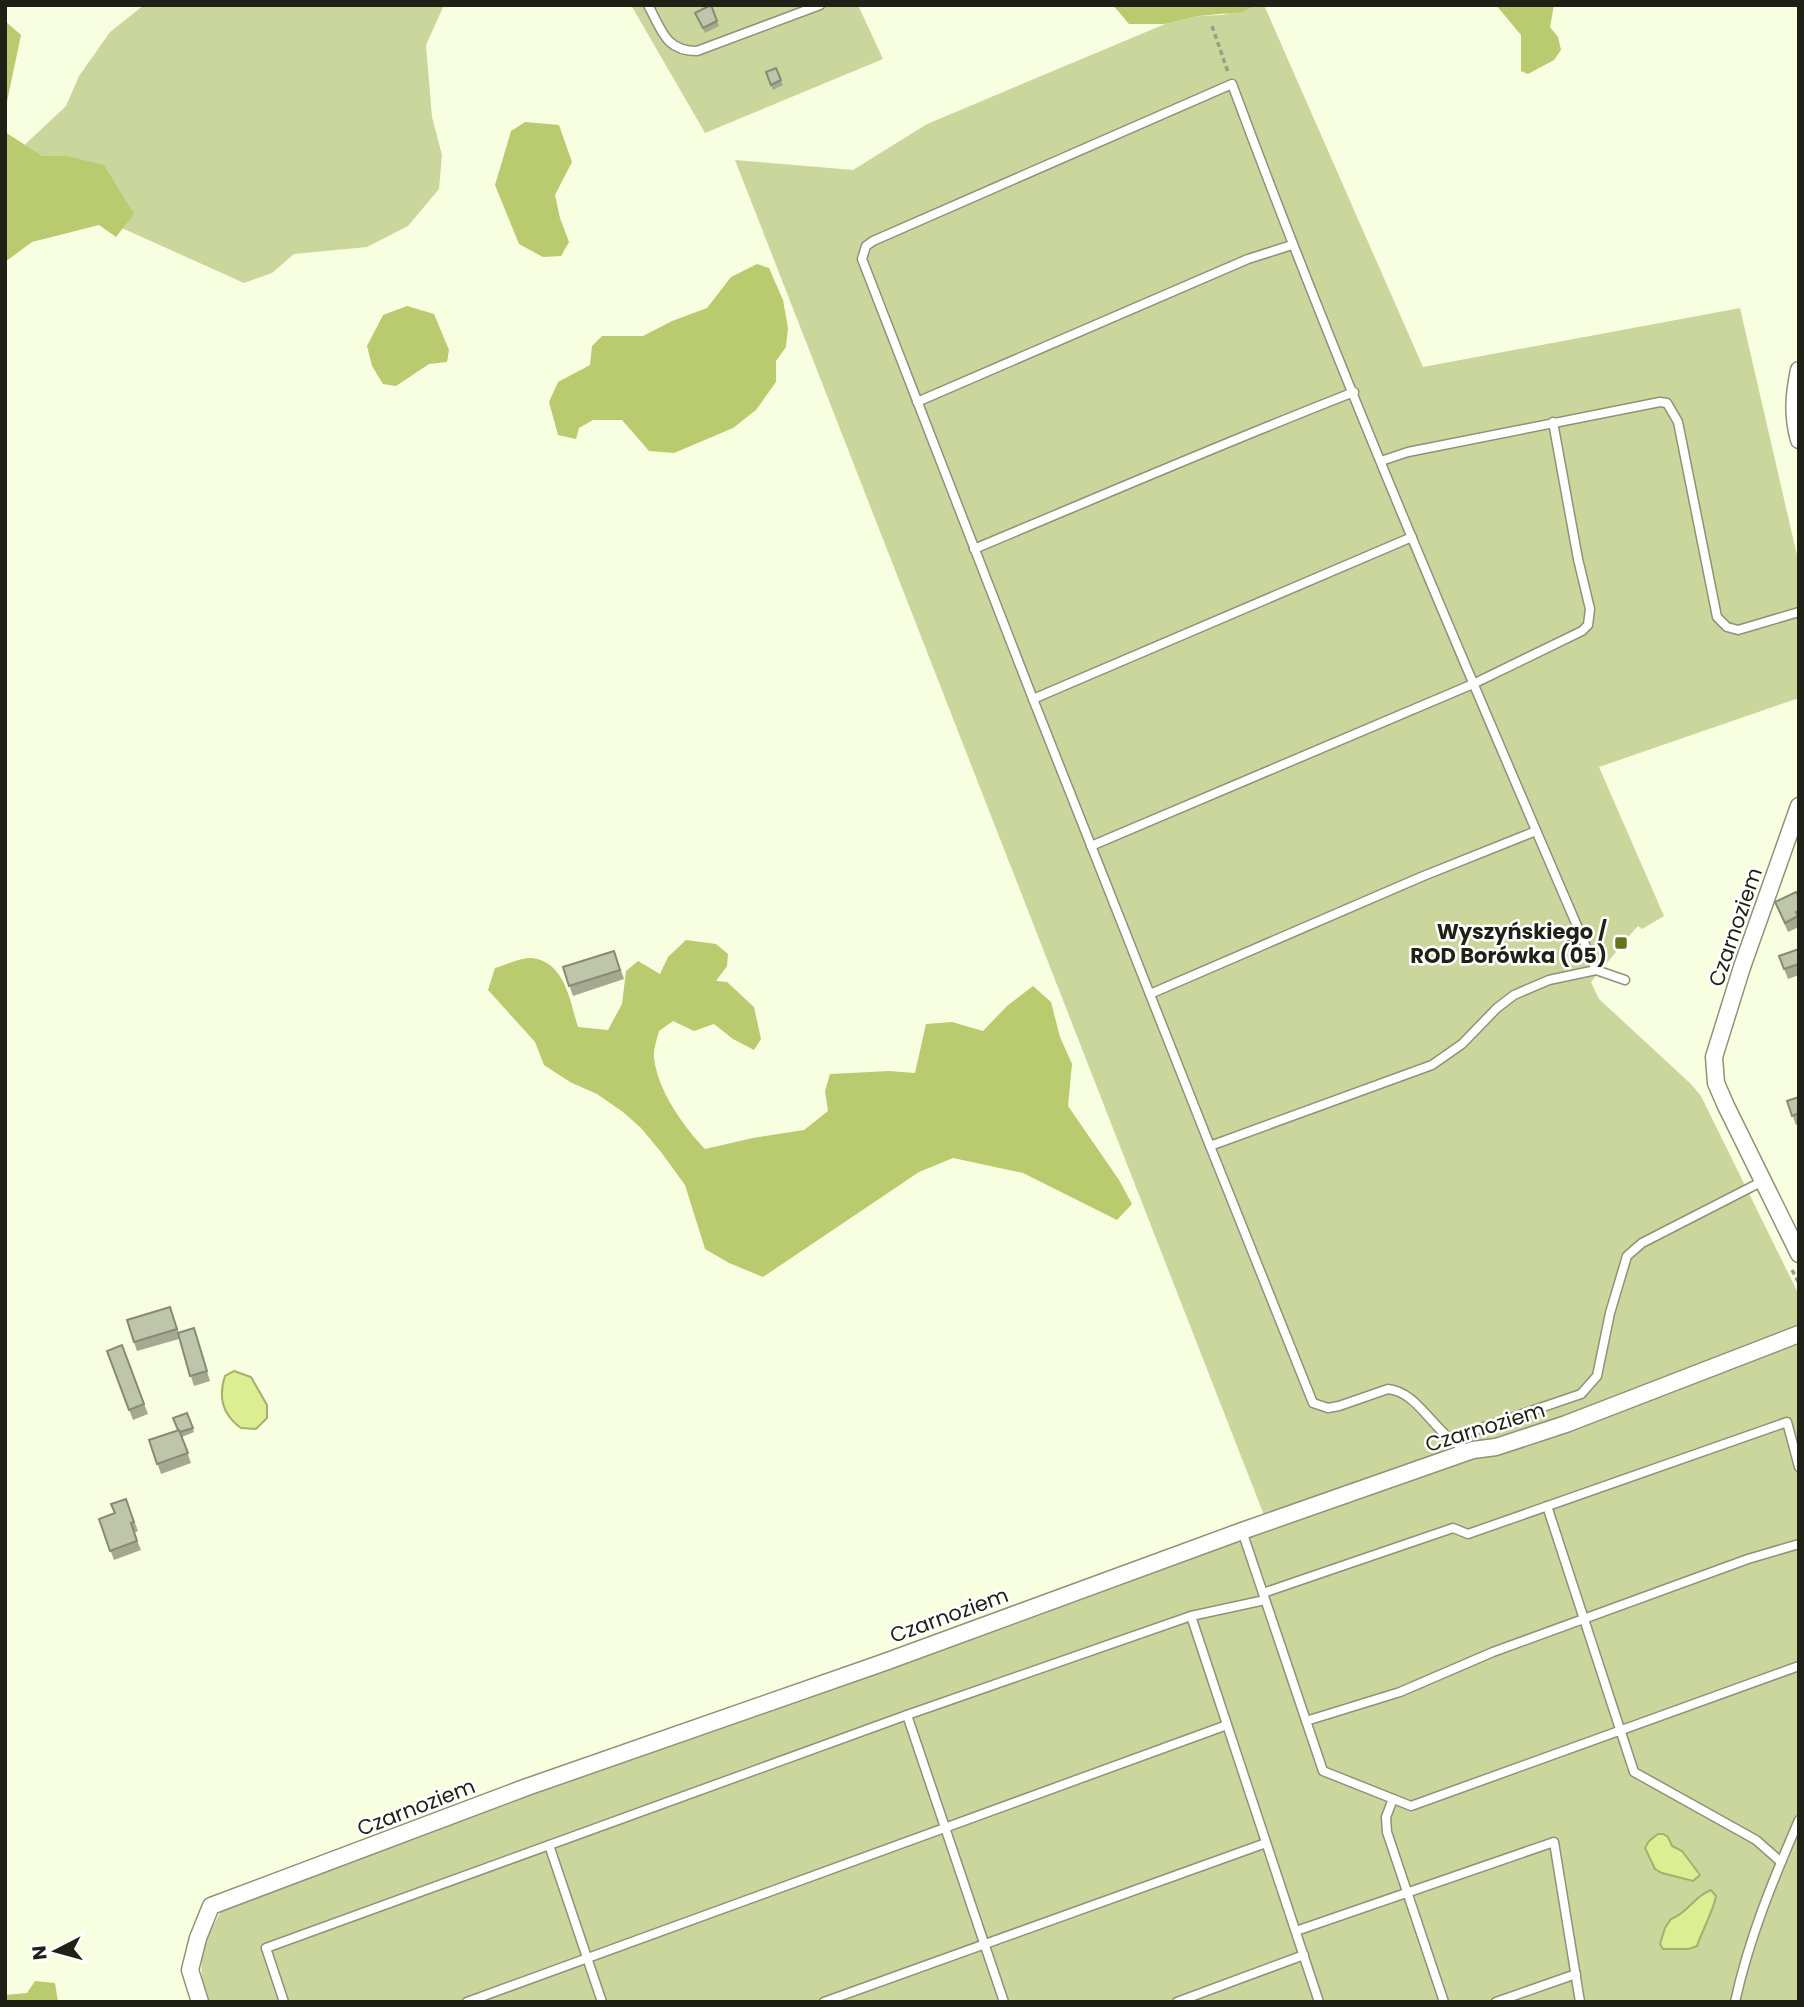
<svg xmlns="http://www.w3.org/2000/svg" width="1804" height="2007" font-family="Poppins,sans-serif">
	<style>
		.green { fill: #cbd69d }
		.forest { fill: #baca6e }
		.water { fill: #dded91; stroke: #a4b06c; stroke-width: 2 }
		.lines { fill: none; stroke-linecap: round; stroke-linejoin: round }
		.lane-casing { stroke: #8e9378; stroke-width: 11 }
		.street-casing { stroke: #8e9378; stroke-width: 19 }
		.path { stroke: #999e88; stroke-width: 3.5; stroke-dasharray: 5 3.5; stroke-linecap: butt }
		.lane { stroke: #fff; stroke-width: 8 }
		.street { stroke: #fff; stroke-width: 16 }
		.wall { fill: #a4a990 }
		.building { fill: #bfc5a8; stroke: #868a76; stroke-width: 2 }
		.poi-dot { fill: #68731e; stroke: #fff; stroke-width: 2.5 }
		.labels { text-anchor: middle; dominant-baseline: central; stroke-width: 5; stroke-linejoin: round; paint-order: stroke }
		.street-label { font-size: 21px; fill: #1f2116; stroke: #fff }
		.poi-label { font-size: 21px; font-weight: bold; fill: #1f2116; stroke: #fff; text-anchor: end }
	</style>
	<rect width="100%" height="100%" fill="#f8ffe0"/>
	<g class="green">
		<polygon points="144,5 444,5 426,45 432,117 442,155 439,189 408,226 367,247 294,254 272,273 244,283 104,220 5,157 15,154 66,106 79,76 110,32"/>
		<polygon points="631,5 858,5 883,59 705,133"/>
		<path d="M1256 5H1264L1423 367 1740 308 1799 564V698L1599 767 1664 916 1642 929 1638 926 1629 936H1624L1614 948 1616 952 1591 982 1599 999 1691 1084 1701 1096 1799 1295V2002H208C195 1961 202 1947 221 1911L428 1829 1269 1528 735 160 853 170 927 124 1165 24 1198 16 1222 15Z"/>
	</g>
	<g class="forest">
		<polygon points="1113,5 1256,5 1242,12 1198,16 1165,24 1129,24"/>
		<polygon points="1496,5 1554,5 1550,27 1558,37 1561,50 1554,60 1528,74 1521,71 1521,35"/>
		<polygon points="5,21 21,35 5,111"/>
		<polygon points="525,122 559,125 572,162 555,195 560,218 569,242 561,256 543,257 519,244 495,185 511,131"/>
		<polygon points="5,132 42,156 67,156 104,165 134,214 116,237 99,225 32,242 5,262"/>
		<polygon points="757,264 769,268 783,300 788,328 786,347 776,361 776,382 756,410 733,428 674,453 649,451 622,420 593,420 579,428 576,439 558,435 549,402 558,382 590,365 592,346 602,336 643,336 672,321 707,308 731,277"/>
		<polygon points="407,306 434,314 449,350 447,362 429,364 396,386 383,384 372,366 367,346 383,315"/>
		<path d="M686 940 716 944 728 954 727 966 716 981 727 982 754 1007 761 1039 754 1050 733 1039 714 1024 694 1031 673 1021 659 1031C657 1039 653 1050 654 1058 658 1091 683 1126 705 1149L753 1138 804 1130 828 1111 825 1091 830 1074 889 1071 915 1073 926 1024 952 1022 983 1031 1007 1006 1033 986 1051 1002 1060 1037 1072 1064 1068 1106 1119 1180 1132 1204 1117 1220 1023 1173 953 1158 919 1172 763 1277 729 1263 705 1249 685 1185 661 1152 641 1128 623 1112 597 1094 570 1082 544 1065 535 1042 488 990 495 968C505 965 522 957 532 958 565 962 570 1001 578 1027L608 1030 622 1004 626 971 638 961 660 974 668 957Z"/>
		<polygon points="35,1981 55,1983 58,2002 5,2002 5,1995 27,1993"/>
	</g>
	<g class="water">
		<path d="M234 1371 251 1377 267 1405V1418L256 1429 241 1428C223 1415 218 1397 225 1376Z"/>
		<polygon points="1658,1834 1663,1834 1668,1837 1672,1846 1682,1851 1700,1875 1693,1881 1662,1873 1655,1869 1645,1848 1649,1841"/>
		<path d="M1711 1890 1716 1896C1714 1909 1702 1931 1697 1946L1689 1949H1663L1660 1944 1665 1928 1671 1919C1688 1913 1694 1896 1711 1890Z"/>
	</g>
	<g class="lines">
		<g class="lane-casing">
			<g id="lane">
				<path d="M648 5C662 30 665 51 697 51L820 5"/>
				<polyline points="917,402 1248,259 1292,245"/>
				<polyline points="1381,461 1408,452 1660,402 1667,403 1678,422 1717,617 1727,627 1738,630 1799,612"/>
				<path d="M974 549C1101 496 1226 442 1354 392"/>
				<polyline points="1033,699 1412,537"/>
				<polyline points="1091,846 1473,684 1582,631 1588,625 1590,609 1578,559 1553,422"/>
				<path d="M1596 970C1470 677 1343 383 1232 84L873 241 866 246 862 259 1033 699 1210 1146 1432 1065 1462 1044 1497 1008 1514 995 1549 980 1596 970 1625 980"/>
				<polyline points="1150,994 1421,877 1536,831"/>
				<path d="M1210 1146 1313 1403 1328 1408 1339 1406 1388 1389C1420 1392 1436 1438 1467 1449"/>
				<polyline points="1449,1439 1581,1394 1597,1376 1610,1313 1627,1256 1642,1243 1763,1181"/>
				<polyline points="1547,1506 1634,1772 1756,1840 1781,1862"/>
				<polyline points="1242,1531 1323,1771 1411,1806 1799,1666"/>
				<polyline points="1263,1593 1453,1528 1468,1534 1787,1422 1799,1467"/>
				<polyline points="1191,1616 1319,2002"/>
				<polyline points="907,1715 1004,2002"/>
				<polyline points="1306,1721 1400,1692 1493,1652 1748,1559 1799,1544"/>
				<polyline points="1393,1799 1386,1817 1387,1832 1444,2002"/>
				<polyline points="549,1845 602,2002"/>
				<polyline points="1296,1931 1554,1842 1580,2002"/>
				<polyline points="284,2002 266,1948 907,1715 1191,1616 1265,1600"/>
				<polyline points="467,2002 1227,1725"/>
				<polyline points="824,2002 1266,1843"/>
				<polyline points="1177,2002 1304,1955"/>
				<polyline points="1496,2002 1576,1974"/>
				<path d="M1735 2002C1749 1938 1773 1880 1799 1820"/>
			</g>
		</g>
		<g class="street-casing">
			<g id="street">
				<path d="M1799 370C1794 394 1792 415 1799 440"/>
				<polyline points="1799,806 1742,967 1714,1057 1716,1083 1726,1106 1799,1254"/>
				<polyline points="200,2002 190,1970 198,1938 211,1906 527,1787 885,1662 1242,1531 1473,1450 1496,1447 1566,1424 1799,1334"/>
			</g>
		</g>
		<g class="path">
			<polyline points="1212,26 1228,72"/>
			<polyline points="1792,1270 1799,1283"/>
		</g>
		<use href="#lane" class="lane"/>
		<use href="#street" class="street"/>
	</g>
	<g class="wall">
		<polygon points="711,5 719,26 705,33 695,13"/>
		<polygon points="776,68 783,85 773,90 766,72"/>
		<polygon points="1799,897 1799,927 1788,932 1775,902"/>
		<polygon points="1799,949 1799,975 1788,979 1779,956"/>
		<polygon points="614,951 624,979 573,996 563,967"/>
		<polygon points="1799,1097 1799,1124 1796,1125 1787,1101"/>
		<polygon points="170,1307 179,1333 194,1328 210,1381 194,1386 179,1339 137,1351 134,1342"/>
		<polygon points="122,1345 148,1414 133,1420 111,1360"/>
		<polygon points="187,1413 194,1432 182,1437 191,1463 161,1474 149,1440 178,1430"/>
		<polygon points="126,1499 138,1531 134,1533 141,1550 114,1560 99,1519 115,1513"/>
	</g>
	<g class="building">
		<polygon points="711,5 717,21 703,28 695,13"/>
		<polygon points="776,68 781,80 771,85 766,72"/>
		<polygon points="1796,892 1799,897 1799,910 1796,912 1798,916 1785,923 1775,902"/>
		<polygon points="1799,949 1799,964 1784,969 1779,956"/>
		<polygon points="614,951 620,970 569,986 563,967"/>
		<polygon points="1799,1097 1799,1113 1792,1116 1787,1101"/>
		<polygon points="170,1307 177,1329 134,1342 127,1320"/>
		<polygon points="194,1328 207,1371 190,1376 178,1333"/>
		<polygon points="122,1345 144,1404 129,1410 107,1351"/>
		<polygon points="187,1413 193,1428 180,1432 179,1430 178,1430 173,1418"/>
		<polygon points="179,1430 188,1453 157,1464 149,1440"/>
		<polygon points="126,1499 134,1522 131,1523 137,1541 110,1551 99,1519 115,1513 111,1504"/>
	</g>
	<rect class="poi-dot" x="1614" y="936" width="14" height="14" rx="3.5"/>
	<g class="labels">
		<g class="street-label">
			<text transform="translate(1735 927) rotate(-71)">Czarnoziem</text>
			<text transform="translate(1485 1427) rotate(-17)">Czarnoziem</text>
			<text transform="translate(949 1615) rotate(-20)">Czarnoziem</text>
			<text transform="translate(416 1807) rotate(-21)">Czarnoziem</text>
		</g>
		<g class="poi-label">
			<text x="1607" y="931">Wyszyńskiego /<tspan x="1607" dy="24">ROD Borówka (05)</tspan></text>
		</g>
	</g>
	<rect width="1804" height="2007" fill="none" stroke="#1f2116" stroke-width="14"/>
	<g transform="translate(56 1951) rotate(264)" stroke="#ffffff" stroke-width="5" paint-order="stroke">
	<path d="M0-5L12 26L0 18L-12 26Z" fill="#1f2116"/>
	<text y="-10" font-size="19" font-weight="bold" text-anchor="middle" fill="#1f2116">N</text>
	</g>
</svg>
